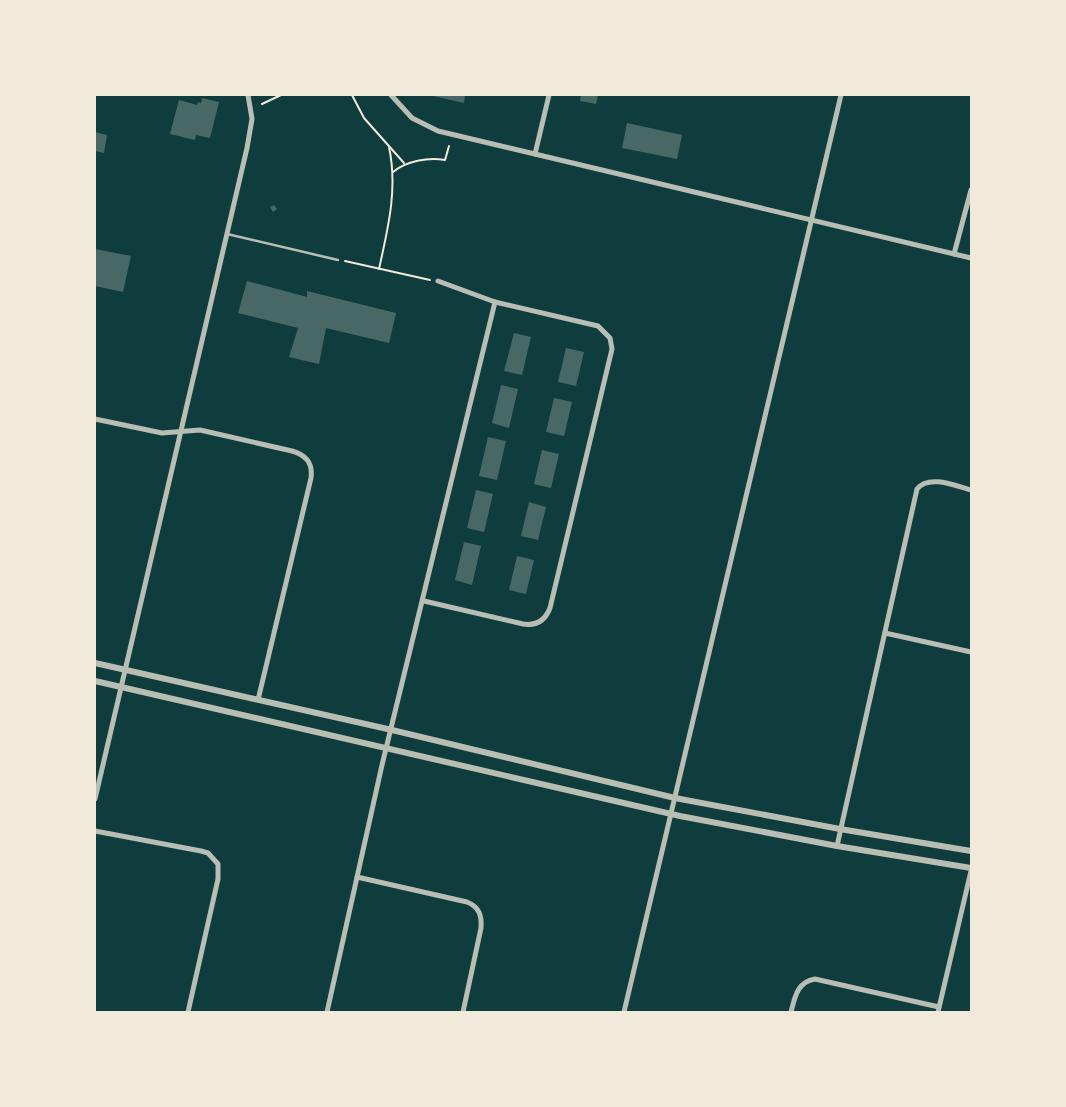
<svg xmlns="http://www.w3.org/2000/svg" width="1066" height="1107" font-family="'DM Sans',sans-serif">
	<style>
		.building { fill: #486865 }
		.lines { fill: none; stroke-linecap: round; stroke-linejoin: round }
		.path { stroke: #f1e9da; stroke-width: 2 }
		.service { stroke: #b8beb3; stroke-width: 2.5 }
		.minor { stroke: #b8beb3; stroke-width: 5 }
		.tertiary { stroke: #b8beb3; stroke-width: 6 }
	</style>
	<rect width="100%" height="100%" fill="#0f3d3e"/>
	<g class="building">
		<polygon points="429,95 465,95 464,103"/>
		<polygon points="581,95 598,95 596,104 580,101"/>
		<polygon points="202,98 219,102 210,138 196,135 195,140 170,134 179,100 197,105 198,102 201,103"/>
		<polygon points="627,123 682,135 677,159 622,148"/>
		<polygon points="95,132 107,135 104,153 95,151"/>
		<polygon points="274,205 277,209 273,212 270,207"/>
		<polygon points="95,249 131,256 123,292 95,286"/>
		<polygon points="247,281 307,297 307,291 396,313 389,343 326,328 319,364 289,357 298,328 238,313"/>
		<polygon points="514,333 531,337 522,375 504,371"/>
		<polygon points="566,348 584,352 576,386 558,382"/>
		<polygon points="501,385 518,389 509,428 492,423"/>
		<polygon points="554,398 572,402 564,436 546,432"/>
		<polygon points="488,437 506,441 497,480 479,476"/>
		<polygon points="542,450 559,454 551,488 534,484"/>
		<polygon points="476,490 493,494 484,532 467,528"/>
		<polygon points="529,502 546,507 538,540 521,536"/>
		<polygon points="464,542 481,546 472,585 455,580"/>
		<polygon points="517,556 534,560 526,594 509,590"/>
	</g>
	<g class="lines">
		<g class="path">
			<polyline points="352,95 364,118 404,163"/>
			<polyline points="262,104 281,95"/>
			<path d="M393 172C406 161 428 157 445 160L449 146"/>
			<polyline points="345,261 430,280"/>
			<path d="M379 269C388 228 398 189 389 147"/>
		</g>
		<polyline class="service" points="227,234 338,260"/>
		<g class="minor">
			<polyline points="391,95 412,118 438,131 971,258"/>
			<polyline points="535,154 549,95"/>
			<polyline points="954,254 971,190"/>
			<path d="M95 419 162 433 200 430 292 451C306 455 313 463 311 478L258 700"/>
			<path d="M424 601 523 624C536 626 545 621 550 608L612 349 610 338 598 326 495 302 438 281"/>
			<polyline points="885,633 971,652"/>
			<polyline points="95,799 247,148 252,119 248,95"/>
			<polyline points="95,831 201,851 208,853 218,864 218,879 188,1012"/>
			<path d="M837 846 917 489C929 474 956 486 971 490"/>
			<path d="M357 877 467 902C479 907 482 915 481 928L463 1012"/>
			<polyline points="327,1012 382,765 495,302"/>
			<polyline points="624,1012 841,95"/>
			<path d="M791 1012C795 997 797 982 815 979L939 1007"/>
			<polyline points="938,1012 971,871"/>
		</g>
		<g class="tertiary">
			<polyline points="95,663 392,730 675,798 840,829 971,851"/>
			<polyline points="95,681 680,816 837,846 971,868"/>
		</g>
	</g>
	<rect width="1066" height="1107" fill="none" stroke="#f1e9da" stroke-width="192"/>
</svg>
